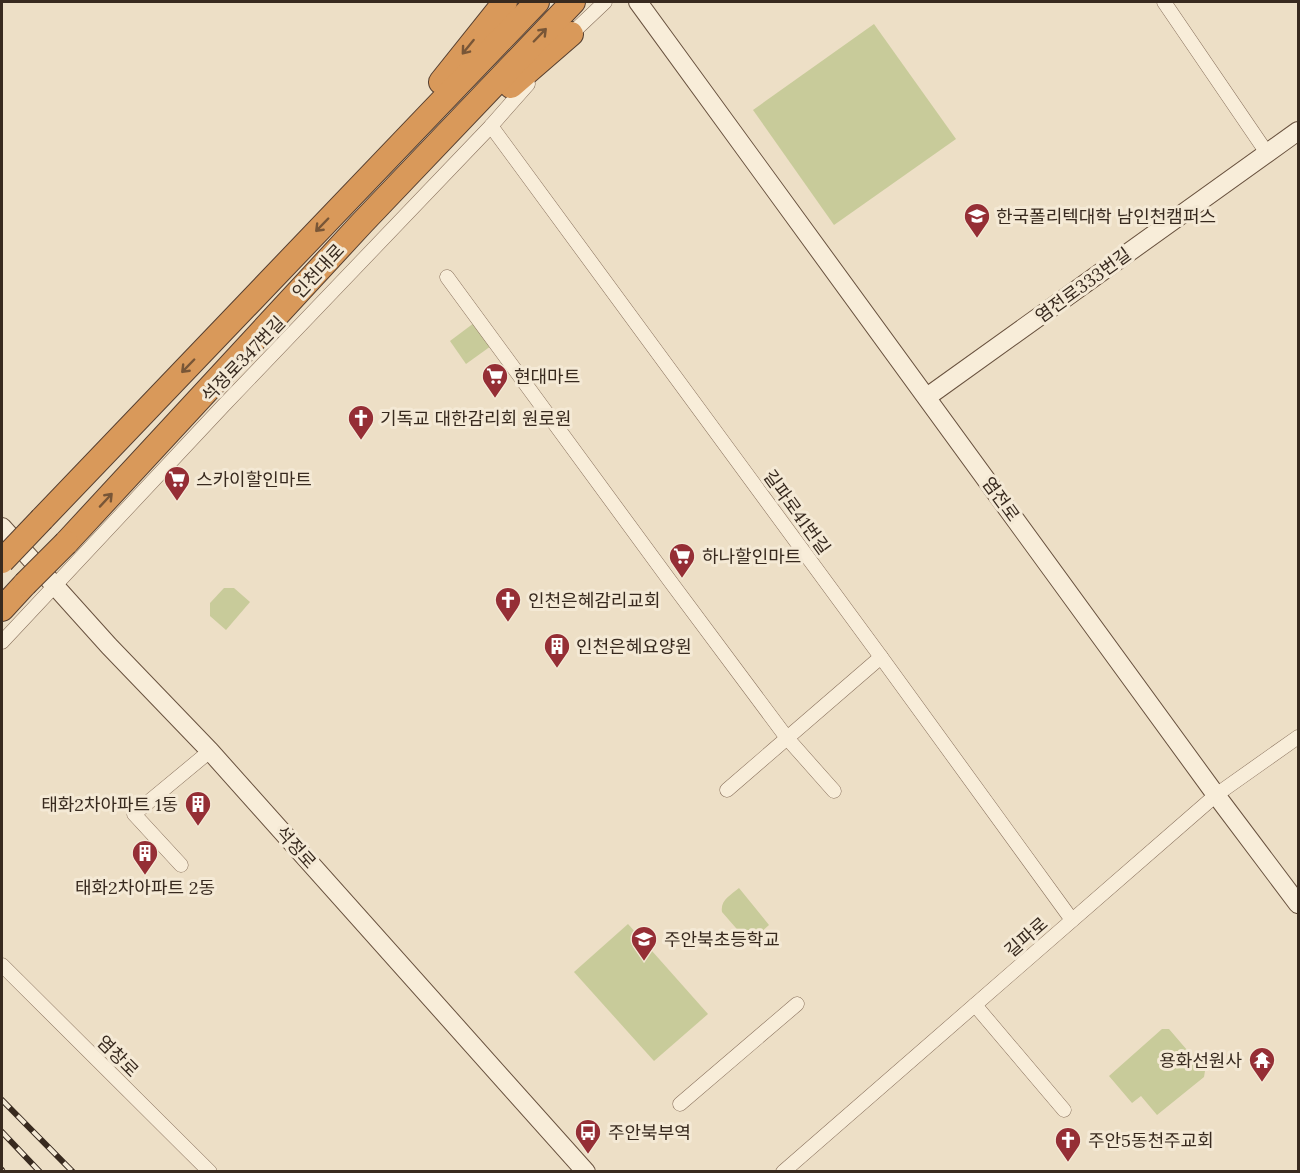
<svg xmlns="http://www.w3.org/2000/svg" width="1300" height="1173" font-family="Lora,'Noto Sans KR',serif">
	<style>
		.green { fill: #c8cb9a }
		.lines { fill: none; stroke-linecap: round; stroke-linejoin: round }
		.street-casing { stroke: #88705c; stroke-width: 15 }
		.secondary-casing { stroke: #69523f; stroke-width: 20 }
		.highway-casing { stroke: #563f30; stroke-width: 26 }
		.street { stroke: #f8edd9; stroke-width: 14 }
		.secondary { stroke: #f8edd9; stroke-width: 18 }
		.highway { stroke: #d9995a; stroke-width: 24 }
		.rail-casing { stroke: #382a1f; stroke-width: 6 }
		.rail { stroke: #f4e9d5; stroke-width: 4; stroke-dasharray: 11; stroke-linecap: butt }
		.highway-bridge-casing { stroke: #563f30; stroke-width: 26; stroke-linecap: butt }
		.highway-bridge { stroke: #d9995a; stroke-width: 24 }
		.oneway { stroke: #785637 }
		.labels { text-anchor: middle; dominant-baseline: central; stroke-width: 6; stroke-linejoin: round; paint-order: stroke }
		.poi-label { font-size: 18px; fill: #382a1f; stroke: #f4e9d5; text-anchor: start }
		.street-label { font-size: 18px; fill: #382a1f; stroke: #f4e9d5 }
	</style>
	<rect width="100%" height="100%" fill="#eddfc6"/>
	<g class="green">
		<polygon points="874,24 956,139 834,225 753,110"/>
		<polygon points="474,323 491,346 466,364 450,341"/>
		<polygon points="224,588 234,588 250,602 226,630 210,616 210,603"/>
		<path d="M739 888 769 925 749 943 722 912C720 900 731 895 739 888Z"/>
		<polygon points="628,924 708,1014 654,1061 574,972"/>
		<polygon points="1162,1029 1169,1029 1205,1071 1204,1077 1157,1115 1141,1096 1132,1103 1109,1076"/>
	</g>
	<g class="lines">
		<g class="street-casing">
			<g id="street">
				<polyline points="1164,2 1267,153"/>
				<polyline points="568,37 605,2"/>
				<polyline points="491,126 881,657 1072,920"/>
				<polyline points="447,277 670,581 787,738 834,791"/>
				<polyline points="2,642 223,406 491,126 528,84"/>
				<polyline points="727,790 881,657"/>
				<polyline points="181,865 134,814 210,751"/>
				<polyline points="2,965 210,1172"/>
				<polyline points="975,1005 1064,1110"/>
				<polyline points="680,1104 797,1004"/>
				<polyline points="783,1172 1216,795 1298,737"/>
			</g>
		</g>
		<g class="secondary-casing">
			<g id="secondary">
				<polyline points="638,2 1216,795 1298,904"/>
				<polyline points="927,397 1298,131"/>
				<polyline points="2,527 109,646 210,751 586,1172"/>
			</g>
		</g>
		<g class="highway-casing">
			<g id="highway">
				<polyline points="441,82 505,2"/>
				<polyline points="511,86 571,34"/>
				<polyline points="42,519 537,2"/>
				<polyline points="66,543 362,223 573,2"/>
				<polyline points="2,609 25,584"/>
			</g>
		</g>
		<use href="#street" class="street"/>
		<use href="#secondary" class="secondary"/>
		<use href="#highway" class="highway"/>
		<g class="rail-casing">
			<g id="rail">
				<polyline points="2,1100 73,1172"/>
				<polyline points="2,1132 40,1172"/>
				<polyline points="2,1170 3,1172"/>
			</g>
		</g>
		<use href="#rail" class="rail"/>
		<g class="highway-bridge-casing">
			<g id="highway-bridge">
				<polyline points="2,561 42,519"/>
				<polyline points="25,584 66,543"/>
			</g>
		</g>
		<use href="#highway-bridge" class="highway-bridge"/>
	</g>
	<defs><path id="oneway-shaft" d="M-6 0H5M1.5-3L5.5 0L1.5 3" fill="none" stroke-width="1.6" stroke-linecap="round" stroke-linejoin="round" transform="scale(1.5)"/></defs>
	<g class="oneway">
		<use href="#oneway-shaft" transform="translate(540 35) rotate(-46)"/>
		<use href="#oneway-shaft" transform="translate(468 47) rotate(129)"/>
		<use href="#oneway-shaft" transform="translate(322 225) rotate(134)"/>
		<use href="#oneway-shaft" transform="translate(188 366) rotate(134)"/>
		<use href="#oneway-shaft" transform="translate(106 500) rotate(-47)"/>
	</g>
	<defs>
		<g id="university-pin" transform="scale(1.35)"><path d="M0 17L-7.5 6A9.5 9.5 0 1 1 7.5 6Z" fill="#952e35" stroke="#f4e9d5"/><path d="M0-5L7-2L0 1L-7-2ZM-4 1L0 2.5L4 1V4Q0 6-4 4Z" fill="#fff"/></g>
		<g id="supermarket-pin" transform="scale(1.35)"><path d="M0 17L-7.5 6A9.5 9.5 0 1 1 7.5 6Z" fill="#952e35" stroke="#f4e9d5"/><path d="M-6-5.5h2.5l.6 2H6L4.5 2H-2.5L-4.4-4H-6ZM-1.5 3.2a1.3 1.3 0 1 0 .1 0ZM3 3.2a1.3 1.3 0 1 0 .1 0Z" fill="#fff"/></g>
		<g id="church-pin" transform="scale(1.35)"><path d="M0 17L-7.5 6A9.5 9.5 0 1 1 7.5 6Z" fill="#952e35" stroke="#f4e9d5"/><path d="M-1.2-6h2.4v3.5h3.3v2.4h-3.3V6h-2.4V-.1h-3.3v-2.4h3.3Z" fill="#fff"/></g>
		<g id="building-pin" transform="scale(1.35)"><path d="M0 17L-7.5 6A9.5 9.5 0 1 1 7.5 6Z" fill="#952e35" stroke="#f4e9d5"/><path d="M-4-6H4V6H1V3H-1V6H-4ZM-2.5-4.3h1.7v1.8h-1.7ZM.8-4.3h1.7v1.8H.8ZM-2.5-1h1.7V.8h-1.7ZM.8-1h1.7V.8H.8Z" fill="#fff"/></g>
		<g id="school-pin" transform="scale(1.35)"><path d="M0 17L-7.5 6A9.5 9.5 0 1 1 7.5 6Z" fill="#952e35" stroke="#f4e9d5"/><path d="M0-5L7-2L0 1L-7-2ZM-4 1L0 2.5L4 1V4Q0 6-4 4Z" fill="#fff"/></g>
		<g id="temple-pin" transform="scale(1.35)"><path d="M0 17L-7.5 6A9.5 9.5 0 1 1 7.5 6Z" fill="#952e35" stroke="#f4e9d5"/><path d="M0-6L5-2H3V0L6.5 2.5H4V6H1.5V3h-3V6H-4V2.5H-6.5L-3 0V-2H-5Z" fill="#fff"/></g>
		<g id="bus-pin" transform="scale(1.35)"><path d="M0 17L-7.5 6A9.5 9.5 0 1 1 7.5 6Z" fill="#952e35" stroke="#f4e9d5"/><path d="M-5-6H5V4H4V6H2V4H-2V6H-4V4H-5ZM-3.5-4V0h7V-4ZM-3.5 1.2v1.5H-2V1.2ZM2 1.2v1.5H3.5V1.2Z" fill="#fff"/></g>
	</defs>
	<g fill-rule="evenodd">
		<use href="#university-pin" x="977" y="216"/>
		<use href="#supermarket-pin" x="495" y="376"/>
		<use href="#church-pin" x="361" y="418"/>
		<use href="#supermarket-pin" x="177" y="479"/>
		<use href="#supermarket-pin" x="682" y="556"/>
		<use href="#church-pin" x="508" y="600"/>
		<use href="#building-pin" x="557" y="646"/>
		<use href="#building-pin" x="198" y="804"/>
		<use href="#building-pin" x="145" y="853"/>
		<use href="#school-pin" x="644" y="939"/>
		<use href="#temple-pin" x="1262" y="1060"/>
		<use href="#bus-pin" x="588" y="1132"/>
		<use href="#church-pin" x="1068" y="1140"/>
	</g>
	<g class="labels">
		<g class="poi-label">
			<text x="996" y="216">한국폴리텍대학 남인천캠퍼스</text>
			<text x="514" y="376">현대마트</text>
			<text x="380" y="418">기독교 대한감리회 원로원</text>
			<text x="196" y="479">스카이할인마트</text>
			<text x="702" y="556">하나할인마트</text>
			<text x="528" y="600">인천은혜감리교회</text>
			<text x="576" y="646">인천은혜요양원</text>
			<text x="178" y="804" text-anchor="end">태화2차아파트 1동</text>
			<text x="145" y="887" text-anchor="middle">태화2차아파트 2동</text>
			<text x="664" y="939">주안북초등학교</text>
			<text x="1242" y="1060" text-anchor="end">용화선원사</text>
			<text x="608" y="1132">주안북부역</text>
			<text x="1088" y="1140">주안5동천주교회</text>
		</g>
		<g class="street-label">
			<text transform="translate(318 271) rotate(-47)">인천대로</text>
			<text transform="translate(1083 285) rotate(-36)">염전로333번길</text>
			<text transform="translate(243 359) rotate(-46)">석정로347번길</text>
			<text transform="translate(1001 499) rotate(54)">염전로</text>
			<text transform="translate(797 512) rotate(54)">길파로41번길</text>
			<text transform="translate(296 847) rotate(48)">석정로</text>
			<text transform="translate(1026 937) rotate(-41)">길파로</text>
			<text transform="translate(118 1056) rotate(45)">염창로</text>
		</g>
	</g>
	<rect width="1300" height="1173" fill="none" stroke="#382a1f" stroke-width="6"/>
</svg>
